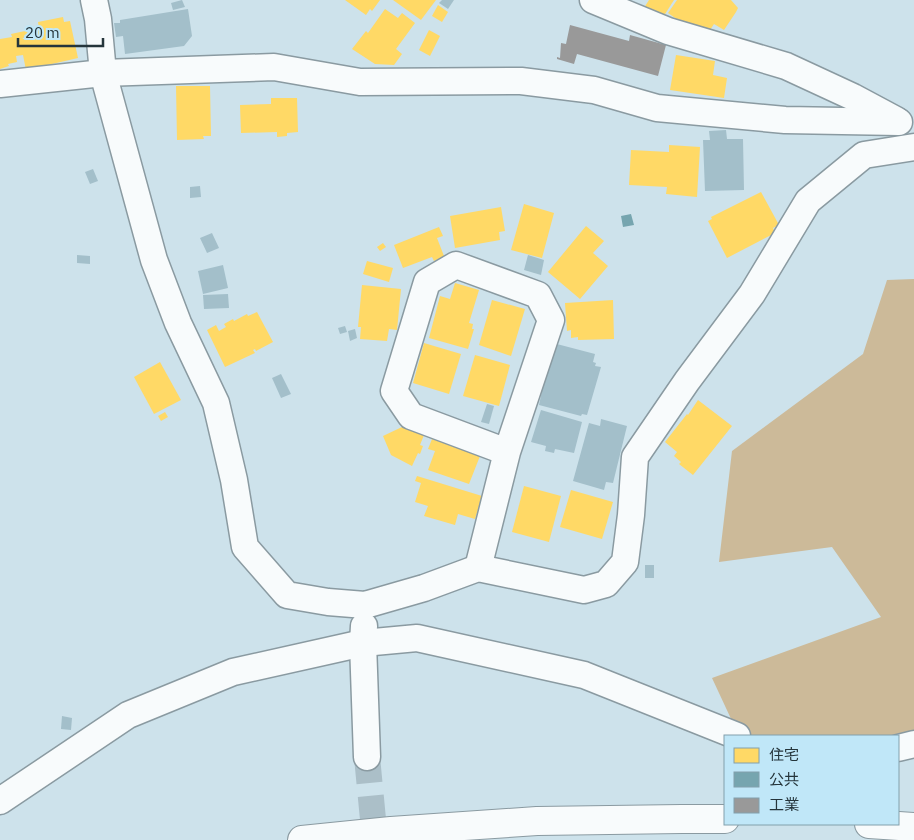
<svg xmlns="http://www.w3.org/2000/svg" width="914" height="840" font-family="'IBM Plex Sans','Noto Sans JP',sans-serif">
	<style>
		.forest { fill: #ccba99 }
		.homes { fill: #ffd966 }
		.public { fill: #76a5af }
		.industry { fill: #999 }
		.building { fill: #a3bfca }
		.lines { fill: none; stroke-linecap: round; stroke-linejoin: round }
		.street-tunnel { stroke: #abbfc8; stroke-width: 26; stroke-dasharray: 26 13; stroke-linecap: butt }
		.street-casing { stroke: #8a9aa1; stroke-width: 29 }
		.highway-casing { stroke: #8a9aa1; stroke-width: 30 }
		.street { stroke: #f8fbfc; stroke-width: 26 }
		.highway { stroke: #f8fbfc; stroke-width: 28 }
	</style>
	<rect width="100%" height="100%" fill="#cde2eb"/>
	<polygon class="forest" points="914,279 914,731 888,736 739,736 712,678 881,617 832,547 719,562 732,451 863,354 887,280"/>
	<g class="homes">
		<polygon points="345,0 380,0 372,11 370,9 366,15"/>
		<polygon points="393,0 436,0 421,20"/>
		<polygon points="649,0 674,0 660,22 642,11"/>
		<polygon points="677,0 731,0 738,8 736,12 724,30 714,24 704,39 676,24 678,20 668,13"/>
		<polygon points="438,5 448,12 442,22 432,16"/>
		<polygon points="385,9 398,18 402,13 415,23 396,49 402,54 394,65 375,64 352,49 366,31 368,33"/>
		<polygon points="63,17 64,22 70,21 78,58 26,70 23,55 16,56 17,62 8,64 9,66 0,69 0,39 12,37 11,34 39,28 38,22"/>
		<polygon points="429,30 440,36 430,56 419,50"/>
		<polygon points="676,55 715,61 713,75 727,78 724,98 670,90"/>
		<polygon points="176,86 210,86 211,136 203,136 204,139 177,140"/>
		<polygon points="271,98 297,98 298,132 287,133 287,136 277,137 277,132 241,133 240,105 271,104"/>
		<polygon points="669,145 700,147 697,197 666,194 667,187 629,185 631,150 669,152"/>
		<polygon points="761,192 779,225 773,228 775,233 727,258 708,221 712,219 711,217"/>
		<polygon points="524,204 554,213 542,258 511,250"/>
		<polygon points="501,207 505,231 499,232 500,240 455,248 450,216"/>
		<polygon points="586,226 604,241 593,253 608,266 580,299 548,272"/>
		<polygon points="439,227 443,236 437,238 444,256 434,261 432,257 403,268 394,245"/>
		<polygon points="383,243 386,247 380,251 377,247"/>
		<polygon points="367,261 393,268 389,282 363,274"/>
		<polygon points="455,283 479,290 469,323 473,324 472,329 474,329 468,349 429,338 440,296 450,299"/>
		<polygon points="362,285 401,289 397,330 389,329 387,341 360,339 361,327 358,327"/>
		<polygon points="492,300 525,309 511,356 479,345"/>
		<polygon points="613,300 614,339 578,340 578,337 571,338 571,330 567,331 565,303"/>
		<polygon points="257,312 273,342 256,351 255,349 253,350 255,353 225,367 207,330 216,325 219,331 226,327 224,324 233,319 234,321 247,314 248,316"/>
		<polygon points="424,343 461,354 449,394 413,383"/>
		<polygon points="475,355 510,365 499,406 463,396"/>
		<polygon points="160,362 181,400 154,414 134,377"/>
		<polygon points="698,400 732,426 693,475 679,464 681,462 674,456 677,452 665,442 687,414 688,415"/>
		<polygon points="165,412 168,417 161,421 158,416"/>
		<polygon points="402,427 424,435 420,445 423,446 420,454 418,453 412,466 391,455 383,436"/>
		<polygon points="432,439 480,456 469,484 428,470 435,451 428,449"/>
		<polygon points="417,476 482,496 475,519 458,514 455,525 424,516 428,506 415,502 421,483 415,481"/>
		<polygon points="524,486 561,496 549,542 512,532"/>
		<polygon points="571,490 613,502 602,539 560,527"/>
	</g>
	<polygon class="public" points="631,214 634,225 623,227 621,216"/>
	<polygon class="industry" points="570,25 629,41 630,35 666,45 658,76 577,54 574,64 557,59 557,57 560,58 561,43 566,44"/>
	<g class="building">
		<polygon points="182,0 185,7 173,10 171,3"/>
		<polygon points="442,0 454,0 448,9 439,3"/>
		<polygon points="188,9 192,36 184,46 125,54 123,36 116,37 114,23 120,23 120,20"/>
		<polygon points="726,130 727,139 743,139 744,190 705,191 703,140 710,140 709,131"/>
		<polygon points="93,169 98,181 90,184 85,172"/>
		<polygon points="200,186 201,197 190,198 190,187"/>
		<polygon points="212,233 219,248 207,253 200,238"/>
		<polygon points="77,255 90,256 90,264 77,263"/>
		<polygon points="528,255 544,260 541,275 524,270"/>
		<polygon points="223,265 228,288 203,294 198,271"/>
		<polygon points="228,294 229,308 204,309 203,295"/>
		<polygon points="345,326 347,332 340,334 338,328"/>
		<polygon points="355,329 357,338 350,341 348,331"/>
		<polygon points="553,343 595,354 593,362 596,363 595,366 601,367 587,415 582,414 581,416 539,405 542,391 540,391"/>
		<polygon points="281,374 291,394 281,398 272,378"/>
		<polygon points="487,404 494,406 489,424 481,422"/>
		<polygon points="541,410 582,422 574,453 555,449 554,453 545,451 546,446 531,442"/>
		<polygon points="601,419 627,426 613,483 606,482 604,490 573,481 589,423 600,426"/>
		<rect x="645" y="565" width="9" height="13"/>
		<polygon points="62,716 72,718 71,730 61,729"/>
	</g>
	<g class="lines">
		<polyline class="street-tunnel" points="367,757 375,840"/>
		<g class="street-casing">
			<g id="street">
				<polyline points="94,0 98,19 103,73 154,260 178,323 216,403 234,480 245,547 287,595 328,602 365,605 424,588 478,568 584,590 606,584 625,562 631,515 635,457 687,381 752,294 808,201 864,155 914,147"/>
				<polyline points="593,0 668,31 786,66 853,97 896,120"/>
				<polyline points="0,84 103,73 274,67 360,82 521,81 594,90 657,108 785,120 899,122"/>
				<polyline points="478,568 507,452 551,320 538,295 456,265 427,282 394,391 411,416 507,452"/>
				<polyline points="364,626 363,643 367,757"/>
				<polyline points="898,748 914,744"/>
				<polyline points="0,801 128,715 233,672 363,643 417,638 584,675 737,736"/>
			</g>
		</g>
		<g class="highway-casing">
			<g id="highway">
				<polyline points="869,824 914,827"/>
				<polyline points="302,840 391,831 537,821 682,819 725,819"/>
			</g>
		</g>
		<use href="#street" class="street"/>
		<use href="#highway" class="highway"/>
	</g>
	<rect x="724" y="735" width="175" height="90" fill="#c0e7f8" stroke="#82a0ac"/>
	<rect x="734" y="748" width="25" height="15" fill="#ffd966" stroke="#82a0ac"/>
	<text x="769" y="760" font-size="15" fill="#25353b">住宅</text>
	<rect x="734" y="772" width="25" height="15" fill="#76a5af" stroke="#82a0ac"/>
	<text x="769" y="785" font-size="15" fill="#25353b">公共</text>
	<rect x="734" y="798" width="25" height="15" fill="#999999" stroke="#82a0ac"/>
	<text x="769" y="810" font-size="15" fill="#25353b">工業</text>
	<path d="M18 38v8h85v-8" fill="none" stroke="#25353b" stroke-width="2.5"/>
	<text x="25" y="38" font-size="15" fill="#25353b" stroke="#c0e7f8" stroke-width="4" paint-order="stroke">20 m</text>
</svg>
